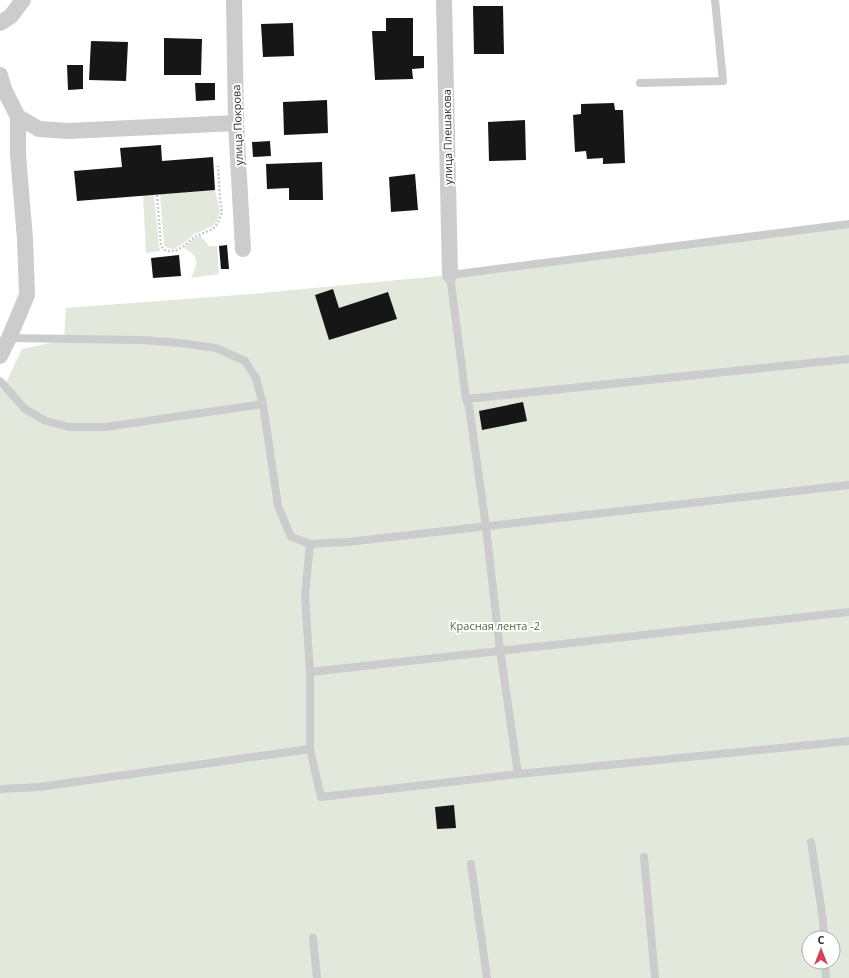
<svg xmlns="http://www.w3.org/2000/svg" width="849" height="978" font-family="'Open Sans',sans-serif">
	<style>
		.green { fill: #e3e8dc; fill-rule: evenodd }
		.building { fill: #161616 }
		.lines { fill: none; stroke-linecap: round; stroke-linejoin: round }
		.path { stroke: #c9c9c9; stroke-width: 2.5; stroke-dasharray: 2 2; stroke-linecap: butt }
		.lane { stroke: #ccc; stroke-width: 8 }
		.street { stroke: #ccc; stroke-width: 16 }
		.labels { text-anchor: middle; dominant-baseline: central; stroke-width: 4; stroke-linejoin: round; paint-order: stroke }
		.street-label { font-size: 11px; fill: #2f2f2f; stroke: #fff }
		.park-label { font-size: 11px; fill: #546741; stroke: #fff }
	</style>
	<rect width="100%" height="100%" fill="#fff"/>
	<g class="green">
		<polygon points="215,190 220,211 217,221 213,226 194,234 185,242 174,249 168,248 164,245 160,194"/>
		<polygon points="143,195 154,195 159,247 160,251 146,253"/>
		<path d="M849 224V978H0V389L6 383 22 349 64 340 66 308 252 294 450 275ZM809 938H833V962H809Z"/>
		<path d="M201 236 209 246H217L219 274 191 278C198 263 200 257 184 248L195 238Z"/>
	</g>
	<g class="building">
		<polygon points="473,6 503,6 504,54 474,54"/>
		<polygon points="386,18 413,18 413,56 424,56 424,68 412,69 413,79 375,80 372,31 386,31"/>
		<polygon points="293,23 294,56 263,57 261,24"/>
		<polygon points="164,38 202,39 201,75 164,75"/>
		<polygon points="91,41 128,42 126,81 89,80"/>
		<polygon points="67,65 83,65 83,89 68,90"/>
		<polygon points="195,83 215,83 215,100 196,101"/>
		<polygon points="327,100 328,133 284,135 283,102"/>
		<polygon points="614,103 615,110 623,110 625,163 603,164 603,158 587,159 586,151 575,152 573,115 581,114 581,104"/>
		<polygon points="525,120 526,160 489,161 488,122"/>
		<polygon points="270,141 271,156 253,157 252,142"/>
		<polygon points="161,145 162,161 213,157 215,190 77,201 74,171 122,167 120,148"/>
		<polygon points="322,162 323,200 289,200 289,188 267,189 266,164"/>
		<polygon points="415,174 418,210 391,212 389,177"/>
		<polygon points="227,245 229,269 221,269 219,246"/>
		<polygon points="179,255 181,276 153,278 151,258"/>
		<polygon points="333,289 339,308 388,292 397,319 329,340 315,295"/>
		<polygon points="523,402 527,421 482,430 479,411"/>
		<polygon points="454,805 456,828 437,829 435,807"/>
	</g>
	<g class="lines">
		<polyline class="path" points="157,195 161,246 166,251 175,251 184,246 194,237 213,229 218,223 222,212 220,200 218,166"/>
		<g class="lane">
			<polyline points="640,83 723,81 715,0"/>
			<polyline points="9,338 142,340 180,343 216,348 245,361 256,378 263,404 278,506 291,537 310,544 348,542 849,485"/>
			<polyline points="0,381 25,409 46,421 69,427 106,427 263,404"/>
			<polyline points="466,399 849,359"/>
			<polyline points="310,544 305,595 310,672 310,749 321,797 518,774 849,741"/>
			<polyline points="310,672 849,612"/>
			<polyline points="518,774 500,650 486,527 469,406 466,399 450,275 849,224"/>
			<polyline points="0,789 39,787 310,749"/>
			<polyline points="811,842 823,920 824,938"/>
			<polyline points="644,857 655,978"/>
			<polyline points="471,864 487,978"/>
			<polyline points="313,938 317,978"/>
			<polyline points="825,962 826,978"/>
		</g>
		<g class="street">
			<polyline points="234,0 236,123 243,249"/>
			<polyline points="444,0 450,275"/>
			<polyline points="0,23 11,16 23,0"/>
			<polyline points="0,75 4,89 18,117 39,129 68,131 236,123"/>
			<polyline points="0,356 9,338 27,295 25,239 18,155 18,117"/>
		</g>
	</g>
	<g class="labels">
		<g class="street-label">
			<text transform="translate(237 125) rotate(-92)">улица Покрова</text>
			<text transform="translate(447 137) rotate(-91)">улица Плешакова</text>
		</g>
		<g class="park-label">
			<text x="495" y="625">Красная лента -2</text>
		</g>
	</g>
	<g transform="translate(821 950)"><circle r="19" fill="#ffffff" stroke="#acacac"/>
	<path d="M0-3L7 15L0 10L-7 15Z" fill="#d44353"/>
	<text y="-6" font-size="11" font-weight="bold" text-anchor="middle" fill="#2f2f2f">С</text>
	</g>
</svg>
